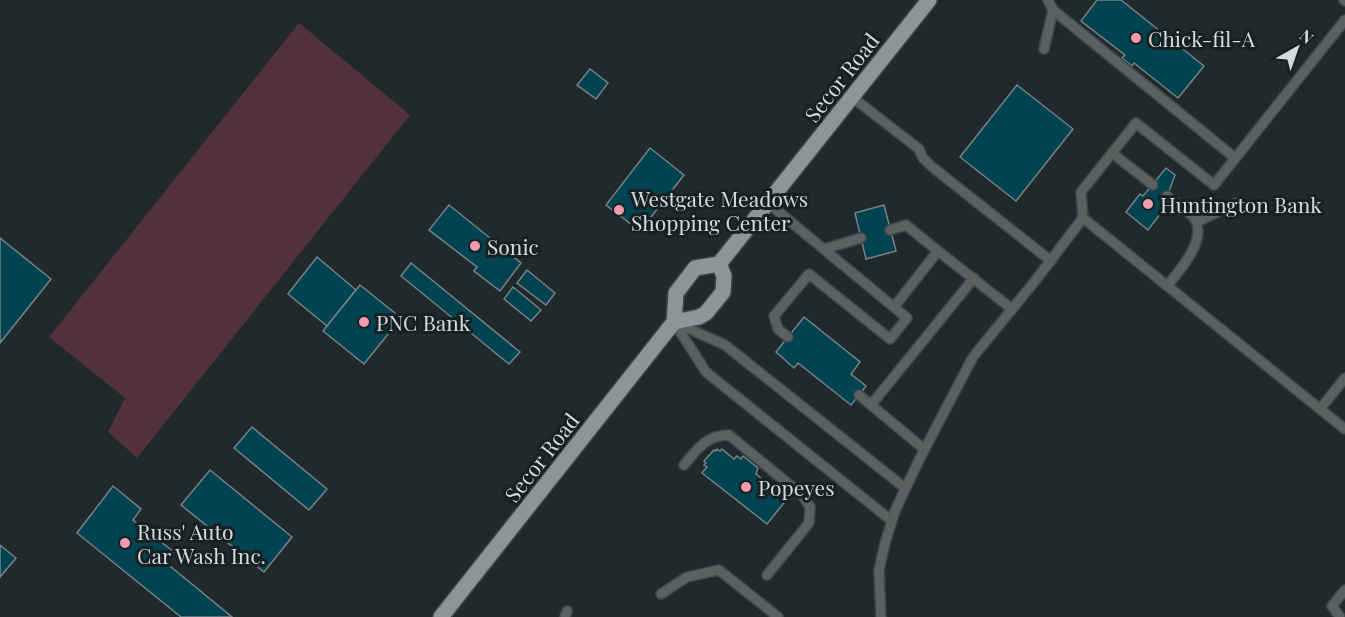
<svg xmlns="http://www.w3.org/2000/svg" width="1345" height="617" font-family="'Playfair Display',serif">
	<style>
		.grass { fill: #52313a }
		.building { fill: #014350; stroke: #778286; stroke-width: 1.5 }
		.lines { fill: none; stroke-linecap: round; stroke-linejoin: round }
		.service-casing { stroke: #3d4649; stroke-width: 12 }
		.primary-casing { stroke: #3d4649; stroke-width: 18 }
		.service { stroke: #5b6061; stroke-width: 9 }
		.primary { stroke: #8c9699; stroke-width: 15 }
		.poi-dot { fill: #f29ab0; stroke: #172123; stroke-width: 2 }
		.labels { text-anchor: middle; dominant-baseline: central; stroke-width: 6; stroke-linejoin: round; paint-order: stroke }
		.poi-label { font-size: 21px; fill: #d5dbdd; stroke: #172123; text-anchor: start }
		.street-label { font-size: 21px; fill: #d5dbdd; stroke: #172123 }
	</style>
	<rect width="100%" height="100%" fill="#202a2d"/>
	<polygon class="grass" points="299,23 410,115 137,458 108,432 125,398 49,337"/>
	<g class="building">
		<polygon points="1097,0 1121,0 1204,66 1178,98 1134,63 1132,66 1122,58 1125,55 1081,21"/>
		<polygon points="590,69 608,83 596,99 577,85"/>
		<polygon points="1017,85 1073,129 1016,201 960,157"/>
		<polygon points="650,148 684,175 640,231 606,205"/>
		<polygon points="1166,168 1175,175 1161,213 1148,230 1126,212 1140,194 1143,196"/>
		<polygon points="449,205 521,263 500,291 474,271 477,267 429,230"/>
		<polygon points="884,205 896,251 866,259 855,213"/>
		<polygon points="0,238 51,279 0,343"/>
		<polygon points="317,257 356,290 327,326 288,294"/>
		<polygon points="411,263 520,352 509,364 401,276"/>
		<polygon points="527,270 555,293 546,305 517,283"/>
		<polygon points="360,285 401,318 364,364 323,331"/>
		<polygon points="513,287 541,310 531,321 504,299"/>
		<polygon points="804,317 860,362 851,374 866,386 851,405 798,363 794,368 776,352"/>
		<polygon points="252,427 327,489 309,510 234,448"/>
		<polygon points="717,449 720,451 722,449 734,459 737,456 741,459 743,456 758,468 756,474 787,499 767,524 702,473 707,467 704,465 706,463 704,461 714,450 716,451"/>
		<polygon points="210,470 292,537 264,572 181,505"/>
		<polygon points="113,486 141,509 133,520 174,552 165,562 232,617 181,617 77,533"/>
		<polygon points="0,545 16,558 0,577"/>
	</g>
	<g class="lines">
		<g class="service-casing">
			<g id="service">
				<polyline points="1048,0 1053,10 1235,158"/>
				<polyline points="1344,0 1345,1"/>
				<polyline points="1044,49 1053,10"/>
				<polyline points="852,97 919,149 923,158 931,166 1051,261"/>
				<polyline points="1112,153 1153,185"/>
				<path d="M1167 196C1175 203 1191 211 1196 221 1205 242 1180 270 1168 285"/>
				<polyline points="768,203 907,318 890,339 809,274 774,316 778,329 788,337"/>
				<polyline points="1083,218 1320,409"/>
				<polyline points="1197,222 1236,203"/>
				<polyline points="890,230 906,225 938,251"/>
				<polyline points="824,249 861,238"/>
				<polyline points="894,307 938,251 1012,309"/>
				<polyline points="674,322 706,372 892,521"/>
				<polyline points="676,323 725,345 905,488"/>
				<polyline points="1345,378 1320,409 1345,429"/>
				<polyline points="859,395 924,449"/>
				<polyline points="871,405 974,278"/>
				<path d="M684 465C697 449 707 435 729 435L802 495 810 507 809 523 767 575"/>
				<polyline points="661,594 687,577 719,570 778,617"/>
				<polyline points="565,617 567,611"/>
				<polyline points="881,617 879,570 885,543 895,511 920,458 973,357 1035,281 1083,218 1081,192 1136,123 1214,185 1345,20"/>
				<polyline points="1340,617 1332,606 1345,590"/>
			</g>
		</g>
		<g class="primary-casing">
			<g id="primary">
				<polyline points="674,322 699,317 706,313 723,292 724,276 719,264"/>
				<polyline points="441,617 674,322 676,293 695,268 719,264 929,0"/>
			</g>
		</g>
		<use href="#service" class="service"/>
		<use href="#primary" class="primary"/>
	</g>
	<g class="poi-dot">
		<circle cx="1136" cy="38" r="6"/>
		<circle cx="1148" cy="204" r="6"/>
		<circle cx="619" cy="210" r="6"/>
		<circle cx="475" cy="246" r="6"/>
		<circle cx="364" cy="322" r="6"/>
		<circle cx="746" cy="487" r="6"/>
		<circle cx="125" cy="543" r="6"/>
	</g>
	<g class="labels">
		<g class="poi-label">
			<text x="1148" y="38">Chick-fil-A</text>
			<text x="631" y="198">Westgate Meadows<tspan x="631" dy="24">Shopping Center</tspan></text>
			<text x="1160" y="204">Huntington Bank</text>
			<text x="487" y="246">Sonic</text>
			<text x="376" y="322">PNC Bank</text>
			<text x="758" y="487">Popeyes</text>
			<text x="137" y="531">Russ' Auto<tspan x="137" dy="24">Car Wash Inc.</tspan></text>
		</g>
		<g class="street-label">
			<text transform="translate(841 77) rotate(-52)">Secor Road</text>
			<text transform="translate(541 457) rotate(-52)">Secor Road</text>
		</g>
	</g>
	<g transform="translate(1297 48) rotate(40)" stroke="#172123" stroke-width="4.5" paint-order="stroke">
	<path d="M0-4.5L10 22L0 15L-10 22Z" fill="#d5dbdd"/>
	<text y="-9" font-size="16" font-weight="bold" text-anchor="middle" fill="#d5dbdd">N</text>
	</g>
</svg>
